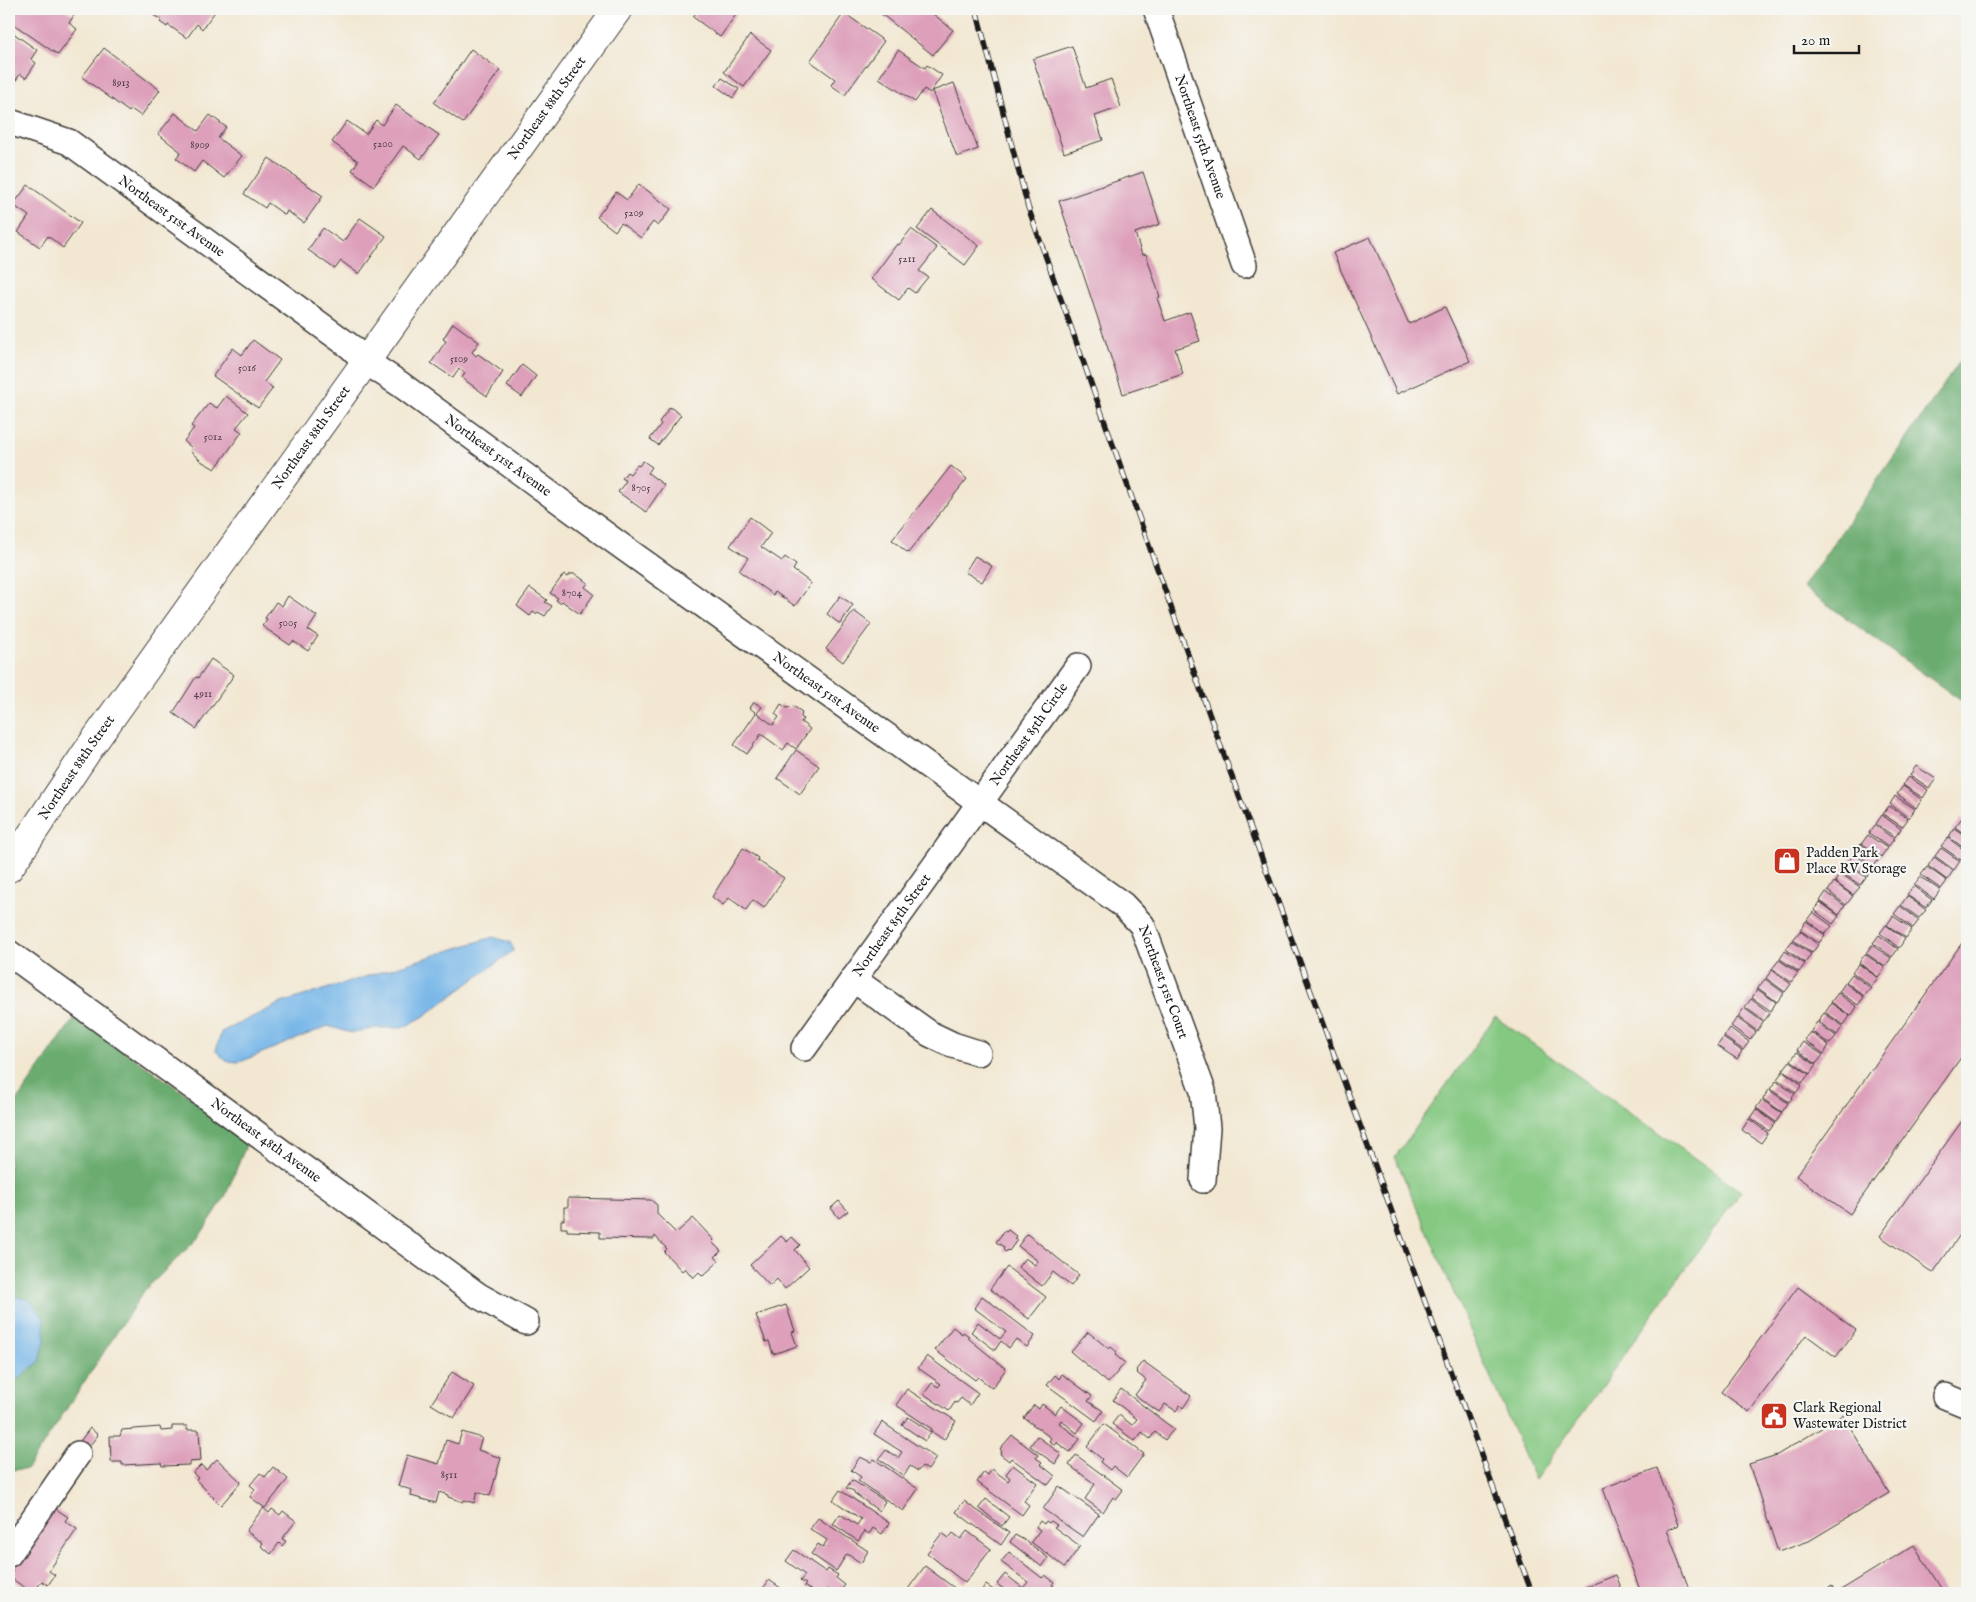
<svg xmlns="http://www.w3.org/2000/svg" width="1976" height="1602" font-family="'IM FELL English',serif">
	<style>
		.green { fill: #84c881; stroke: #50724e }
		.forest { fill: #6bac6f; stroke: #446446 }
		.water { fill: #74b5e8; stroke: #486882 }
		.building { fill: #dd9fba }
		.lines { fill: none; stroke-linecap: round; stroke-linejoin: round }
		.minor-casing { stroke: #3c3a37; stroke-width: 28 }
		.major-casing { stroke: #3c3a37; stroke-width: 30 }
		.minor { stroke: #fff; stroke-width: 25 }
		.major { stroke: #fff; stroke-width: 28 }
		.rail-casing { stroke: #1c1c1c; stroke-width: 5.5 }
		.rail { stroke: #f6f6f2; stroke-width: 4; stroke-dasharray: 11; stroke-linecap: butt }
		.labels { text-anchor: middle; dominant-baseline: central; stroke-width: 4.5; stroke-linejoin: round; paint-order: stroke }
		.number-label { font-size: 11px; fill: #4c3d44 }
		.street-label { font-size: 14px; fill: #1c1c1c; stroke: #f6f6f2 }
		.poi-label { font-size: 14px; fill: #1c1c1c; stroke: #f6f6f2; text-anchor: start }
	</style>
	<rect width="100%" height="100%" fill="#f6f6f2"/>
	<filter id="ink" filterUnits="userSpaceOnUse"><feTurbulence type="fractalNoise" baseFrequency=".02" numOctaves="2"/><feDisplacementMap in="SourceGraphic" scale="10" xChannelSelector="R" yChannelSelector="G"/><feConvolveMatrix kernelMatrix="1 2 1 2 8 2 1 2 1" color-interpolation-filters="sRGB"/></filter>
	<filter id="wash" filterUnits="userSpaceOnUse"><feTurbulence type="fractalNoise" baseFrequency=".0096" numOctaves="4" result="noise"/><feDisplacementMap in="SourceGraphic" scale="20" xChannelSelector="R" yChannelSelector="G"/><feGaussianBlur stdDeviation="1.12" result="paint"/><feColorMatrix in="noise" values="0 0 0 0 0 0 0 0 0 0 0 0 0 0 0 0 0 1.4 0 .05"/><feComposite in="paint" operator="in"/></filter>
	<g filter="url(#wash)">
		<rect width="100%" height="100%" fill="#f2e7d1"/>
		<polygon class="green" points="1495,1017 1741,1191 1535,1480 1395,1157"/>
		<g class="forest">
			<polygon points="1967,351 1967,705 1803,587"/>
			<polygon points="75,1017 249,1138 225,1197 199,1237 144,1291 27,1469 9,1470 9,1112"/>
		</g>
		<g class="water">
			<polygon points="493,937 510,942 514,950 423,1017 402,1028 377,1028 351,1033 328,1026 240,1062 226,1061 216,1051 221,1032 281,1003"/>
			<polygon points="9,1296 29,1299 44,1318 45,1341 39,1362 9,1386"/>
		</g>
		<g id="blocks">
			<g class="building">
				<polygon points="10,9 65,9 74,15 69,23 77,29 58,55 9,21"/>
				<polygon points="158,9 217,9 202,29 197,24 187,38 168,25 167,27 160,22 162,20 153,15"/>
				<polygon points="698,9 740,9 720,37 693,17"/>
				<polygon points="875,9 927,9 953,30 933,55"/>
				<polygon points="844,13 884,41 845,95 831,85 835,79 810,61"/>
				<polygon points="9,30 37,50 31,59 36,63 26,78 20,74 14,83 9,80"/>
				<polygon points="750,35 771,50 744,87 724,72"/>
				<polygon points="1072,46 1086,88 1111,79 1121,107 1095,116 1103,140 1064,153 1033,59"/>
				<polygon points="104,48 160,90 141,116 131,109 129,112 82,77"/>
				<polygon points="471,49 500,70 463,123 434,103"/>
				<polygon points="898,50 925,68 927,65 942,75 930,93 924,89 915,102 879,78"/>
				<polygon points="722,78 739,89 733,98 716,86"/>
				<polygon points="954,83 978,149 957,157 932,91"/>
				<polygon points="396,105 439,135 421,159 403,146 374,186 352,170 358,161 332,142 347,121 366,134 376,120 382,125"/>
				<polygon points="175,113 198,131 210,115 226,127 218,138 242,156 224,178 202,161 194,172 176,158 181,152 158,134"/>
				<polygon points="269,158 323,196 304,223 287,211 285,215 268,203 265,208 244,194"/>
				<polygon points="1143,172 1160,224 1135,233 1142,255 1146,254 1160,297 1157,298 1165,321 1190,312 1200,341 1175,349 1183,374 1123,394 1059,201"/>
				<polygon points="639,184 671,209 658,226 653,222 641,238 621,223 615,231 597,217 616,192 627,200"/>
				<polygon points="28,185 81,223 63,248 48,236 40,247 18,232 29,216 13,205"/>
				<polygon points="932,210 979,246 965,265 917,229"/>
				<polygon points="360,218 386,236 359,274 341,261 335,269 308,250 323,228 343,242"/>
				<polygon points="911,229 937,248 919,271 928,277 915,293 908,288 899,300 871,279 897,244 899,245"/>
				<polygon points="1370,237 1409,324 1445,307 1470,361 1397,394 1333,253"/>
				<polygon points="453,323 479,342 472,352 476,356 478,354 503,372 487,396 462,378 465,373 459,369 453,378 431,363 446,341 443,339"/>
				<polygon points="253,340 280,360 264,382 273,388 258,408 213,376 233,348 242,355"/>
				<polygon points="522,365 536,376 522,397 507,386"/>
				<polygon points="226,396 248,413 236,428 242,432 215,469 201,461 190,451 192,448 184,441 194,428 191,426 209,403 217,408"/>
				<polygon points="670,407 681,415 658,445 650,439 661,424 659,422"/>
				<polygon points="643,461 652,467 648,473 664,485 646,512 618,492 626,481 622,478 627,472 630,474 637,465 639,466"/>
				<polygon points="951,466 967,479 908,553 892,540"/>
				<polygon points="750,517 771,533 761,547 782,561 785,557 796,565 793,570 811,583 795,606 775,592 773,595 739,571 748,558 730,546"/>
				<polygon points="975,556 992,566 982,582 965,572"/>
				<polygon points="564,574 568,577 570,574 575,574 588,583 585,587 594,594 580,614 562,601 560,603 556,600 558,598 550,593"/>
				<polygon points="530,588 547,600 545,602 552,606 545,616 538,612 536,614 533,612 530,616 517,606"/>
				<polygon points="288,596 317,616 308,630 318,636 308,651 293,641 290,645 262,626 267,619 265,618 276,602 282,606"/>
				<polygon points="840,596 853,605 840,624 827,614"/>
				<polygon points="854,611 871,624 843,662 826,649"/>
				<polygon points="211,659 234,675 196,729 173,713 196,677 198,678"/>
				<polygon points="754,702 762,707 757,713 773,725 779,717 775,714 781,704 787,708 793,706 802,712 801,717 803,719 801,722 810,729 796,749 788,743 783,750 761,734 747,754 734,745 756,713 750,708"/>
				<polygon points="796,750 819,766 800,794 777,778"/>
				<polygon points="1916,766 1936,779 1929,788 1910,775"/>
				<polygon points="1909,777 1928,790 1923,798 1903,785"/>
				<polygon points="1903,786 1922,800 1916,808 1897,794"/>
				<polygon points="1895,796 1915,809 1909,818 1890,804"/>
				<polygon points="1889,806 1908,819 1902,827 1883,814"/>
				<polygon points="1882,815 1901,829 1895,837 1876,824"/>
				<polygon points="1961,819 1967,823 1967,836 1955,827"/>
				<polygon points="1875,825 1894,839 1888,847 1869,833"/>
				<polygon points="1954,828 1967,837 1967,850 1949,837"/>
				<polygon points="1868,835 1887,848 1881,857 1862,843"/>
				<polygon points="1948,838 1967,852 1961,860 1941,846"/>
				<polygon points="1861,844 1880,858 1874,866 1855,852"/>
				<polygon points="743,848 758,858 757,860 784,878 764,908 753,900 746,910 729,898 723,905 712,897"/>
				<polygon points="1941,848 1960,861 1954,870 1935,856"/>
				<polygon points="1854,854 1873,867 1867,876 1848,862"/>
				<polygon points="1934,857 1953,871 1947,880 1928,866"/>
				<polygon points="1847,864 1866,877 1860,885 1841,872"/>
				<polygon points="1927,867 1947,881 1941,889 1921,875"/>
				<polygon points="1840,873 1860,887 1853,895 1835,882"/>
				<polygon points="1920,877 1940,890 1934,899 1914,885"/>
				<polygon points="1834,882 1853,896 1846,905 1828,891"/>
				<polygon points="1913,886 1932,900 1926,908 1907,895"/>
				<polygon points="1826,892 1845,906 1839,915 1820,901"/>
				<polygon points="1907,896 1926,910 1919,918 1901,905"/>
				<polygon points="1820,902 1839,916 1833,924 1814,910"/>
				<polygon points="1900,906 1919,920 1913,928 1894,914"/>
				<polygon points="1813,912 1832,926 1825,934 1807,920"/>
				<polygon points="1893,916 1912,929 1906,938 1887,925"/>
				<polygon points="1806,921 1825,935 1819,943 1800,930"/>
				<polygon points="1886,925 1905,939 1899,948 1880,933"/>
				<polygon points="1800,931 1818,945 1812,953 1793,940"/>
				<polygon points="1879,935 1898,949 1892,957 1873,943"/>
				<polygon points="1967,936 1967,1049 1850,1214 1796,1176"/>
				<polygon points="1792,941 1811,954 1805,963 1786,949"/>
				<polygon points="1872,945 1891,958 1885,967 1866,953"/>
				<polygon points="1785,951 1805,964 1799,972 1780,959"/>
				<polygon points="1865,954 1885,968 1878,977 1859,963"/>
				<polygon points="1779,960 1798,973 1791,982 1772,969"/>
				<polygon points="1859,964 1878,978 1871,986 1852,972"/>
				<polygon points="1772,970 1791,984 1785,992 1766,978"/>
				<polygon points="1852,974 1871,988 1864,996 1846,982"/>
				<polygon points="1765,979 1784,993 1777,1002 1758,988"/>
				<polygon points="1845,983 1864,997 1858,1005 1839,992"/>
				<polygon points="1757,989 1776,1002 1771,1011 1752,998"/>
				<polygon points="1838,993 1857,1007 1851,1016 1831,1002"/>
				<polygon points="1751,999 1770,1013 1764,1021 1745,1007"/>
				<polygon points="1831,1003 1850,1016 1844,1025 1825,1012"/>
				<polygon points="1744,1008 1763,1022 1757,1031 1738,1017"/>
				<polygon points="1824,1013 1843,1026 1837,1035 1818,1021"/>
				<polygon points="1737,1018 1756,1032 1750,1040 1731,1026"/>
				<polygon points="1817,1022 1836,1036 1830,1044 1811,1031"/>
				<polygon points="1730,1028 1749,1042 1743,1050 1724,1037"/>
				<polygon points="1810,1032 1829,1045 1824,1054 1804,1040"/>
				<polygon points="1723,1038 1742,1051 1737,1059 1717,1046"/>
				<polygon points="1803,1042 1823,1055 1816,1064 1797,1050"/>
				<polygon points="1797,1052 1816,1065 1810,1074 1791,1060"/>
				<polygon points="1790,1061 1809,1074 1802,1083 1783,1070"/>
				<polygon points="1783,1071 1802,1085 1796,1093 1777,1079"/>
				<polygon points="1776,1081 1795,1094 1789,1102 1770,1089"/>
				<polygon points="1769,1090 1788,1103 1782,1112 1763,1099"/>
				<polygon points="1762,1100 1782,1113 1776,1122 1756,1108"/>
				<polygon points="1756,1109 1775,1123 1769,1131 1750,1118"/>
				<polygon points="1967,1114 1967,1225 1933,1273 1880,1236"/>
				<polygon points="1749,1119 1768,1133 1761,1143 1742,1130"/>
				<polygon points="568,1198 651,1200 657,1205 657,1214 676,1233 693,1218 714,1240 712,1242 721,1251 715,1257 719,1261 703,1276 699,1272 693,1278 685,1268 682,1271 664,1252 667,1249 655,1236 654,1239 600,1238 600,1232 567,1231 567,1228 561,1228 561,1220 564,1220 564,1207 568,1207"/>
				<polygon points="839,1201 848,1211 839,1218 831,1208"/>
				<polygon points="1008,1230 1016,1236 1014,1239 1017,1240 1009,1251 1008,1250 1006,1252 1003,1250 1004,1247 996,1242 1004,1231 1006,1232"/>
				<polygon points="1027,1234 1079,1275 1071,1286 1053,1272 1042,1286 1018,1267 1025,1258 1035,1265 1038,1261 1018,1246"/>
				<polygon points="781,1236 787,1242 792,1237 800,1245 795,1250 809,1267 785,1289 777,1279 770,1286 750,1265"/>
				<polygon points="1007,1267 1046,1297 1029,1319 990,1289"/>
				<polygon points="1798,1287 1856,1330 1836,1357 1806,1335 1749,1412 1721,1392"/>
				<polygon points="982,1296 1035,1336 1027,1347 1016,1339 1009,1348 1001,1341 995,1350 971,1332 978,1322 1000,1339 1006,1332 974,1308"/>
				<polygon points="786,1305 795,1331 792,1332 797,1346 773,1354 769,1341 766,1342 756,1315"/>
				<polygon points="953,1327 962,1334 963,1332 969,1336 968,1338 1006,1369 992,1388 978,1377 975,1380 935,1350"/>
				<polygon points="1088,1332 1109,1349 1111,1347 1117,1352 1115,1355 1125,1363 1108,1383 1071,1352"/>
				<polygon points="927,1356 978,1393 970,1405 961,1398 957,1403 955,1402 949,1411 924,1394 932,1383 938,1387 941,1384 918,1368"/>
				<polygon points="1143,1361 1191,1396 1183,1408 1180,1405 1176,1411 1165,1404 1159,1412 1135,1395 1146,1380 1137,1373 1138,1372 1136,1370"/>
				<polygon points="452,1372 474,1386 454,1418 431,1404"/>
				<polygon points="1062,1374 1092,1396 1088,1401 1103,1411 1096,1421 1047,1385 1055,1375 1059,1379"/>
				<polygon points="907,1389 956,1421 944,1440 931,1431 932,1429 896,1405"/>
				<polygon points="1121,1389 1174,1429 1165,1440 1155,1432 1150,1439 1142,1432 1135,1441 1112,1424 1119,1415 1132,1425 1137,1419 1113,1400"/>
				<polygon points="1042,1404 1055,1414 1061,1406 1084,1423 1077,1433 1061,1420 1059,1423 1080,1439 1070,1452 1056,1442 1055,1445 1049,1441 1051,1438 1024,1418 1034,1405 1039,1409"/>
				<polygon points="1843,1415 1889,1493 1809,1541 1778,1552 1749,1464 1777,1455"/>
				<polygon points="908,1417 931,1432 925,1441 902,1425"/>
				<polygon points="882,1422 936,1458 928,1470 922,1466 918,1471 910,1466 904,1476 879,1459 886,1450 898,1458 902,1452 874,1434"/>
				<polygon points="1104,1424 1144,1454 1127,1477 1113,1466 1110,1470 1100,1462 1102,1459 1087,1447"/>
				<polygon points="172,1426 187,1426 187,1430 199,1430 201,1461 189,1462 189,1465 162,1466 161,1463 122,1465 122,1462 111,1462 110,1436 120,1436 122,1430 160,1427 161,1431 172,1430"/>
				<polygon points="90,1428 98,1435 86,1450 78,1444"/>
				<polygon points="462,1432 482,1438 478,1450 501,1458 490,1496 477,1492 474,1503 464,1500 463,1502 448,1497 448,1495 439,1492 436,1503 411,1496 412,1490 398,1486 407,1455 439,1464 446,1440 458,1444"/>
				<polygon points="1012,1435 1038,1455 1036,1458 1042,1462 1040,1464 1055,1476 1048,1485 1011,1458 1009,1461 1000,1454 1002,1451 1000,1449"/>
				<polygon points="1037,1436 1061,1454 1055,1464 1030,1446"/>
				<polygon points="1076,1455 1123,1490 1116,1499 1113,1497 1103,1512 1085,1499 1095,1484 1069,1465"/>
				<polygon points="860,1457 871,1462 874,1459 918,1489 903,1511 858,1481 861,1477 851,1470"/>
				<polygon points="217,1459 241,1482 221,1505 196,1480 198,1478 193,1473 201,1465 206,1470"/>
				<polygon points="1013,1465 1037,1483 1024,1501 1029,1505 1022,1515 977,1482 984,1472 988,1475 992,1469 1008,1481 1010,1478 1006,1474"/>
				<polygon points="273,1467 288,1479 265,1508 250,1497 255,1489 250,1485 260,1473 265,1477"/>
				<polygon points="1657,1468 1678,1525 1667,1530 1688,1586 1698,1593 1641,1593 1603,1488"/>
				<polygon points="852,1480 885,1501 879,1511 854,1493 854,1491 846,1488"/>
				<polygon points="1059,1486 1099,1514 1083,1537 1043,1509"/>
				<polygon points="840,1490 889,1523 882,1534 873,1528 869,1534 865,1531 858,1541 833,1524 840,1514 857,1525 861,1519 833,1500"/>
				<polygon points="986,1499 1009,1517 1002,1526 979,1508"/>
				<polygon points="964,1501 1009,1533 1001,1545 956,1512"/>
				<polygon points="53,1507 68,1517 65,1521 77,1529 49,1571 55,1575 48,1585 42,1581 33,1593 9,1577 13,1570 9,1566"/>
				<polygon points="263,1508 269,1513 272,1509 280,1515 283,1511 296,1521 282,1539 286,1541 282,1546 279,1543 271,1554 261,1546 263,1543 246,1531"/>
				<polygon points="818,1518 868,1551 861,1563 847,1554 836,1571 811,1554 818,1544 823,1547 827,1540 810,1529"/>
				<polygon points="1040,1521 1044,1524 1046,1521 1049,1523 1051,1521 1057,1525 1054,1527 1080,1546 1065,1567 1031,1542 1040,1530 1036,1527"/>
				<polygon points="967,1531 991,1549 965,1583 927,1553 942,1533 949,1538 953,1533 961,1539"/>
				<polygon points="1015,1535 1026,1541 1048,1558 1042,1567 1010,1542"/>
				<polygon points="1914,1545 1944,1593 1836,1593"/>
				<polygon points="794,1550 826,1572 828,1569 838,1575 836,1578 845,1585 839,1593 833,1593 827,1589 824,1593 815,1593 804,1586 806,1584 800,1581 805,1575 786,1561"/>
				<polygon points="1009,1552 1042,1578 1045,1575 1054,1582 1052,1585 1054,1586 1048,1593 1009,1593 997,1584 1005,1574 1023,1588 1028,1582 1001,1562"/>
				<polygon points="925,1566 961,1593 913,1593 908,1589"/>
				<polygon points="1616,1575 1623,1593 1582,1593 1581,1589"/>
				<polygon points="769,1580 788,1593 763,1593 761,1592"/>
				<polygon points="986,1585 998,1593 979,1593"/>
				<polygon points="1832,1586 1836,1593 1821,1593"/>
			</g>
		</g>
	</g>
	<g filter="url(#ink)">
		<use href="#blocks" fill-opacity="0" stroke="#3c3a37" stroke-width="1"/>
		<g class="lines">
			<g class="minor-casing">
				<g id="minor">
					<path id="s1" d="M1156 9 1244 265"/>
					<path id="s2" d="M10 122 69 142 351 347 365 361 400 384 617 543 1123 905 1142 925 1147 938 1203 1091 1207 1128 1203 1180"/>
					<path id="s3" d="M9 953 479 1296 526 1322"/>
					<polyline points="853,979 930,1034 953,1045 978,1053"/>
					<path id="s4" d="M804 1048 1078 666"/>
					<polyline points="1945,1396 1967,1405"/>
					<polyline points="9,1554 78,1454"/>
				</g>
			</g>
			<g class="major-casing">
				<g id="major">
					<path id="s5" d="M9 868 90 747 618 9"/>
				</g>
			</g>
			<use href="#minor" class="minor"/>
			<use href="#major" class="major"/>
			<g class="rail-casing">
				<polyline id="rail" points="976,9 1028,207 1221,747 1532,1593"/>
			</g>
			<use href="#rail" class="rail"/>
		</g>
	</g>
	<defs>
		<g id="shop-square" transform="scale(1.4375)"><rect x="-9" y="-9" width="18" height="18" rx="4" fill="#c8321e" stroke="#f6f6f2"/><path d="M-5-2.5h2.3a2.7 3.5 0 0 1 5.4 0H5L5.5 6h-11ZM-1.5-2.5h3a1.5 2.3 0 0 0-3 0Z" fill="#fff"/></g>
		<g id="civic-square" transform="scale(1.4375)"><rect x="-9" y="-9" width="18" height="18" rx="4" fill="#c8321e" stroke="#f6f6f2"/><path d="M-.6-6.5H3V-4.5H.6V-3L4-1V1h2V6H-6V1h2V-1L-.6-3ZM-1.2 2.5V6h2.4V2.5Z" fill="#fff"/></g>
	</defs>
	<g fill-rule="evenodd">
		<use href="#shop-square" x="1787" y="861"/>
		<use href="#civic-square" x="1774" y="1416"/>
	</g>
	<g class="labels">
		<g class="number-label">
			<text x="121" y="83">8913</text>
			<text x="383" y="144">5200</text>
			<text x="200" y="145">8909</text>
			<text x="634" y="213">5209</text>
			<text x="907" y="259">5211</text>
			<text x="459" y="359">5109</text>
			<text x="247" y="368">5016</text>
			<text x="213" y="437">5012</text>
			<text x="641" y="488">8705</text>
			<text x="572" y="593">8704</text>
			<text x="288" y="623">5005</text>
			<text x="203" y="694">4911</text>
			<text x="449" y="1475">8511</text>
		</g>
		<g class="street-label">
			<text stroke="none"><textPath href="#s5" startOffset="931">Northeast 88th Street</textPath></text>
			<text stroke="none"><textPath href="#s1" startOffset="135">Northeast 55th Avenue</textPath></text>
			<text stroke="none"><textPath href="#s2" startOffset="189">Northeast 51st Avenue</textPath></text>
			<text stroke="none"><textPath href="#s5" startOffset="526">Northeast 88th Street</textPath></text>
			<text stroke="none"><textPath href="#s2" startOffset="594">Northeast 51st Avenue</textPath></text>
			<text stroke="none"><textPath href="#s2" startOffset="999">Northeast 51st Avenue</textPath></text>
			<text stroke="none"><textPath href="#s4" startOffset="386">Northeast 85th Circle</textPath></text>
			<text stroke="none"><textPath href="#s5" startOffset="121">Northeast 88th Street</textPath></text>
			<text stroke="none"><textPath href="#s4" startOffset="151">Northeast 85th Street</textPath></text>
			<text stroke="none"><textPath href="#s2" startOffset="1452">Northeast 51st Court</textPath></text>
			<text stroke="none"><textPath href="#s3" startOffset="318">Northeast 48th Avenue</textPath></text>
		</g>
		<g class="poi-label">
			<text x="1806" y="853">Padden Park<tspan x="1806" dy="16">Place RV Storage</tspan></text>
			<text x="1793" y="1408">Clark Regional<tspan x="1793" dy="16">Wastewater District</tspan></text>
		</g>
	</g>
	<rect width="1976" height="1602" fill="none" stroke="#f6f6f2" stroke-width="30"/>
	<path d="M1794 45v8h65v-8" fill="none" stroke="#1c1c1c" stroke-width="2.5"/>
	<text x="1801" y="45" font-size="15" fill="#1c1c1c" stroke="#f6f6f2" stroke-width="4" paint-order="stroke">20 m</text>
</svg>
